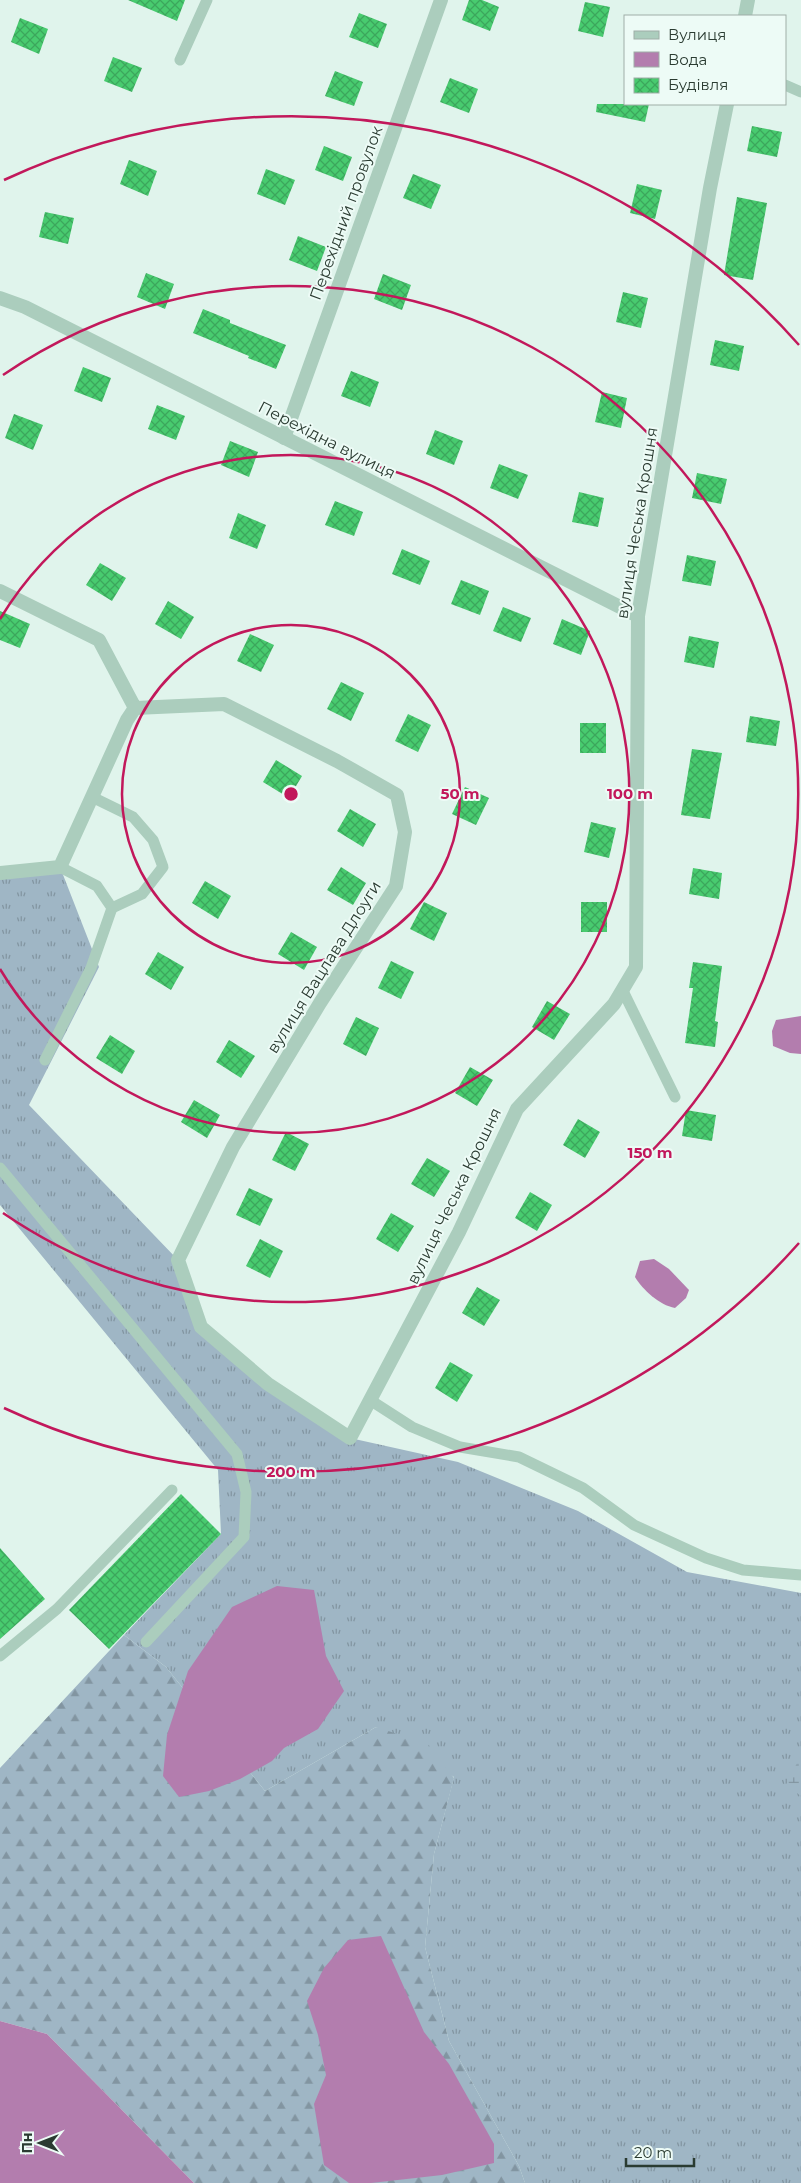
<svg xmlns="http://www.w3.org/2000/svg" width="801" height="2183" font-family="Montserrat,sans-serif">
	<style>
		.grass { fill: url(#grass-tufts) }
		.forest { fill: url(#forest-firs) }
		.wetland { fill: url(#wetland-marsh) }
		.water { fill: #b37dae }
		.building { fill: url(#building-cross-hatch) }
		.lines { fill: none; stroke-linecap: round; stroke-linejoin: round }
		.service { stroke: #abcdbd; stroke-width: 11 }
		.minor { stroke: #abcdbd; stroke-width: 14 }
		.ring { fill: none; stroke: #c2185b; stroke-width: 2.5 }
		.labels { text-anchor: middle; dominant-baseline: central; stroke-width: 4; stroke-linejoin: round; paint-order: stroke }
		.street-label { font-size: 16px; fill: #2a3b31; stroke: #edfbf6 }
		.centre { fill: #c2185b; stroke: #edfbf6; stroke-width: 2.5 }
		.ring-label { font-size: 15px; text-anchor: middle; font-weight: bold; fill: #c2185b; stroke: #edfbf6; stroke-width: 4; stroke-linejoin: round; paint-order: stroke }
	</style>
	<defs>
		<pattern id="grass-tufts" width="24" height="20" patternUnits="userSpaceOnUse" patternTransform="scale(1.25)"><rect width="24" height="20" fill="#9fb6c5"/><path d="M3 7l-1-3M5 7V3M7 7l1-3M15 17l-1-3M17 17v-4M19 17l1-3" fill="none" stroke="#8295a1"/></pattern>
		<pattern id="forest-firs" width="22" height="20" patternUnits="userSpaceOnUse" patternTransform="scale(1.25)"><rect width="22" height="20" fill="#9fb6c5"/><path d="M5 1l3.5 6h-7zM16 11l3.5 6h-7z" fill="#8295a1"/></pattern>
		<pattern id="wetland-marsh" width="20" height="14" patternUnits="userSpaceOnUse" patternTransform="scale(1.25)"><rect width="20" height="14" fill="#9fb6c5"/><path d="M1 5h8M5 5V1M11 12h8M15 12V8" fill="none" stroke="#8295a1"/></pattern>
		<pattern id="building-cross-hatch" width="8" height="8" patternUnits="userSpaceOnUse" patternTransform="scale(1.25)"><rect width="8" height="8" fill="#48cb6f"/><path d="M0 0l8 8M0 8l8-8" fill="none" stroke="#3ca65c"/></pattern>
	</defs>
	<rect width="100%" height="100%" fill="#e0f4ec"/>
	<polygon class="grass" points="60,867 99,967 29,1105 178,1260 202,1327 350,1438 458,1462 578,1511 687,1572 801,1593 801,2183 525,2183 519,2166 449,2041 425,1947 434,1854 454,1777 376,1727 265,1791 166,1667 124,1635 221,1534 218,1470 0,1205 0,873"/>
	<polygon class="forest" points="124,1635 166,1667 265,1791 376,1727 428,1744 454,1778 434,1854 425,1947 449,2041 519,2166 525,2183 194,2183 47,2034 0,2021 0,1768"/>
	<polygon class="wetland" points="801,1755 801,1796 786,1785"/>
	<g class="water">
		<polygon points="801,1016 801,1054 790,1053 773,1046 772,1031 776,1020"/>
		<path d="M654 1259 669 1269 689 1290 686 1298 675 1308C659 1305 643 1290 635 1277L640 1261Z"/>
		<polygon points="277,1586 314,1590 326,1656 344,1691 318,1729 284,1748 272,1761 240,1779 209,1791 179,1797 163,1776 167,1735 188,1671 232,1607"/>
		<polygon points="381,1936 424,2032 449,2064 494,2144 494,2163 442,2175 371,2183 349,2183 324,2165 314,2104 326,2075 318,2035 307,2001 324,1968 348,1940"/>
		<polygon points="0,2021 47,2034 194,2183 0,2183"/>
	</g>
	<g class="building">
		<polygon points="128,0 185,0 177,21"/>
		<polygon points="469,0 482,0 499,7 490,31 462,20"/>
		<polygon points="585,2 610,7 603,37 578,31"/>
		<polygon points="359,13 387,24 378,48 349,37"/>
		<polygon points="20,18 48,29 39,54 11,42"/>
		<polygon points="113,57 142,68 132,92 104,81"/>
		<polygon points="335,71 363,82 354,106 325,96"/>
		<polygon points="450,78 478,89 469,113 440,102"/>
		<polygon points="597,104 649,104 645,122 596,112"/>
		<polygon points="752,126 782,132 777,157 747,151"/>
		<polygon points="324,146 352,157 343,181 315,170"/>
		<polygon points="129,160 157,171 148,196 120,184"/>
		<polygon points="266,169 295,180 285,205 257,194"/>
		<polygon points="413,174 441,185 431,209 403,198"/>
		<polygon points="637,184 662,190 655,219 630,213"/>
		<polygon points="737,197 767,203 753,280 724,275"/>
		<polygon points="45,212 74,218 68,244 39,237"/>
		<polygon points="298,236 326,247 317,271 289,260"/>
		<polygon points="146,273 174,284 165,309 137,297"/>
		<polygon points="383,274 411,285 402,310 374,299"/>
		<polygon points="623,292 648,298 641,328 616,322"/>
		<polygon points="203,309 230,320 230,323 286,345 276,369 248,358 249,356 193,333"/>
		<polygon points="715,340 744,346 739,371 710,365"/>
		<polygon points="83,367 111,378 102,402 74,391"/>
		<polygon points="351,371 379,382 370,407 341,396"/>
		<polygon points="602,392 627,398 621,428 595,422"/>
		<polygon points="157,405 185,416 176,440 148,429"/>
		<polygon points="14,414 43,425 33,450 5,438"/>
		<polygon points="435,430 463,441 454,465 426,454"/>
		<polygon points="230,441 258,452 249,477 221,465"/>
		<polygon points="499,464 528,475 518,499 490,488"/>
		<polygon points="697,473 727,479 721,504 692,498"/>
		<polygon points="579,492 604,498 598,527 572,522"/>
		<polygon points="335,501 363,512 354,536 325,525"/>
		<polygon points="238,513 266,525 257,549 229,538"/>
		<polygon points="402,549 430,561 420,585 392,574"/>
		<polygon points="687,555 716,561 711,586 682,581"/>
		<polygon points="100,563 126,578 112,601 86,585"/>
		<polygon points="461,580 489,591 480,615 451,604"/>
		<polygon points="168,601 194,617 181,639 155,624"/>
		<polygon points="503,607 531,618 521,642 493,631"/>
		<polygon points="0,611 30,624 20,648 0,640"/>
		<polygon points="562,619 590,631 581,655 553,644"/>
		<polygon points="250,634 274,645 261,672 237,661"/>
		<polygon points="689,636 719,642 714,668 684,662"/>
		<polygon points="341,682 364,693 351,721 327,709"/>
		<polygon points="408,714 431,725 418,752 395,741"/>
		<polygon points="750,716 780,721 776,746 746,742"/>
		<rect x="580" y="723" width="26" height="30"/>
		<polygon points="692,749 722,753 710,819 681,815"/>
		<polygon points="276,760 302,776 289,798 263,782"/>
		<polygon points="465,787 489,798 476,825 452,814"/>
		<polygon points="350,809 376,824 363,847 337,831"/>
		<polygon points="591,822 616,828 609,858 584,852"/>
		<polygon points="341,867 366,883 353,905 327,890"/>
		<polygon points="693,868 722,873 719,899 689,894"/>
		<polygon points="205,881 231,896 218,919 192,903"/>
		<polygon points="424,902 447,913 434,941 410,929"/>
		<rect x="581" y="902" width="26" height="30"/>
		<polygon points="291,932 317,947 304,970 278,954"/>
		<polygon points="158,952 184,967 171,990 145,974"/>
		<polygon points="391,961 414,972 401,999 378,988"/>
		<polygon points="693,962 722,966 715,1021 718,1022 715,1047 685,1043 693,988 689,988"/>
		<polygon points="547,1001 570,1014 554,1040 532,1027"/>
		<polygon points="356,1017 379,1028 366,1056 343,1044"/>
		<polygon points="110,1035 135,1051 122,1074 96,1058"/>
		<polygon points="229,1040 255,1056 241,1078 216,1062"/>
		<polygon points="470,1067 493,1080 477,1106 455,1093"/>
		<polygon points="194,1100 220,1115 207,1138 181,1122"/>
		<polygon points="686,1110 716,1115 712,1141 682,1136"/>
		<polygon points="578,1119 600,1132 585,1158 563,1145"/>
		<polygon points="286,1132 309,1144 295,1171 272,1160"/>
		<polygon points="427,1158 450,1171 434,1197 411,1184"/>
		<polygon points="249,1188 273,1199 260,1226 236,1215"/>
		<polygon points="530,1192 552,1205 537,1231 515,1218"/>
		<polygon points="391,1213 414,1226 398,1252 376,1239"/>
		<polygon points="260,1239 283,1251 270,1278 246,1266"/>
		<polygon points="477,1287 500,1300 484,1326 462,1313"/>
		<polygon points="450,1362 473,1375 457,1402 435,1388"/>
		<polygon points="181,1494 221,1534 109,1649 69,1610"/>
		<polygon points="0,1548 45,1599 0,1639"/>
	</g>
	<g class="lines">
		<g class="service">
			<polyline points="180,60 207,0"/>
			<polyline points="785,85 801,92"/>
			<polyline points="92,797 133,817 153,840 163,867 142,894 112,908"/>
			<polyline points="622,989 675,1097"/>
			<polyline points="45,1060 91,968 112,908 97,886 60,867"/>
			<polyline points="0,1168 237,1454 246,1492 244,1537 146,1642"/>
			<polyline points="370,1400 412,1427 460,1447 519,1457 583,1488 634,1525 706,1558 743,1570 801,1575"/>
			<polyline points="0,1656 57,1609 172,1490"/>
		</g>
		<g class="minor">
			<polyline points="745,16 748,0"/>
			<polyline points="0,298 25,307 638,616"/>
			<polyline points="284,438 441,0"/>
			<polyline points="0,591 99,640 135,708 224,704 337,761 397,795 405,832 396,886 320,1003 233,1147 178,1260 201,1327 268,1384 350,1438 459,1232 517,1109 614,1004 636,967 638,616 710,188 727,104"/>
			<polyline points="0,873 60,867 127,720 135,708"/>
		</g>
	</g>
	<g class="ring">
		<circle cx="291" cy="794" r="169"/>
		<path d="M0 619A339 339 0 1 1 0 969"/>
		<path d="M3 375A508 508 0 1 1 3 1213"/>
		<path d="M799 1243A678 678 0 0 1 4 1408M4 180A678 678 0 0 1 799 345"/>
	</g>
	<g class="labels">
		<g class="street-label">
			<text transform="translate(346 213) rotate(-70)">Перехідний провулок</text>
			<text transform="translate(327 440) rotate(27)">Перехідна вулиця</text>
			<text transform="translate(637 523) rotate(-81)">вулиця Чеська Крошня</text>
			<text transform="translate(324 967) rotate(-58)">вулиця Вацлава Длоуги</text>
			<text transform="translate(454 1196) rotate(-64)">вулиця Чеська Крошня</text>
		</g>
	</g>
	<circle cx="291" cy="794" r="8" class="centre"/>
	<g class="ring-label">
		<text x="460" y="799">50 m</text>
		<text x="630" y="799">100 m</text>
		<text x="650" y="1158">150 m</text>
		<text x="291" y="1477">200 m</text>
	</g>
	<rect x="624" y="15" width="162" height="90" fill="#edfbf6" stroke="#9faea7"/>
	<rect x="634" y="31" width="25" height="8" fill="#abcdbd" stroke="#9faea7"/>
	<text x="668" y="40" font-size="15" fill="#2a3b31">Вулиця</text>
	<rect x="634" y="52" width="25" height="15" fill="#b37dae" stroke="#9faea7"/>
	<text x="668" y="65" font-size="15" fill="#2a3b31">Вода</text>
	<rect x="634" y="78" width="25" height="15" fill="url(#building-cross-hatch)" stroke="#9faea7"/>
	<text x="668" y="90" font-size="15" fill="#2a3b31">Будівля</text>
	<g transform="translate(40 2143) rotate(270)" stroke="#edfbf6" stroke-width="4" paint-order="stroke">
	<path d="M0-4L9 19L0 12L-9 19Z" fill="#2a3b31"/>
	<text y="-8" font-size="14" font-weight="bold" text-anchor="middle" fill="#2a3b31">Пн</text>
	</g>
	<path d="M626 2158v8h68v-8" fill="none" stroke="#2a3b31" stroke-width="2.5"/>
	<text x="634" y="2158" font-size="15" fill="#2a3b31" stroke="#edfbf6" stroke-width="4" paint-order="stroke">20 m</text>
</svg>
